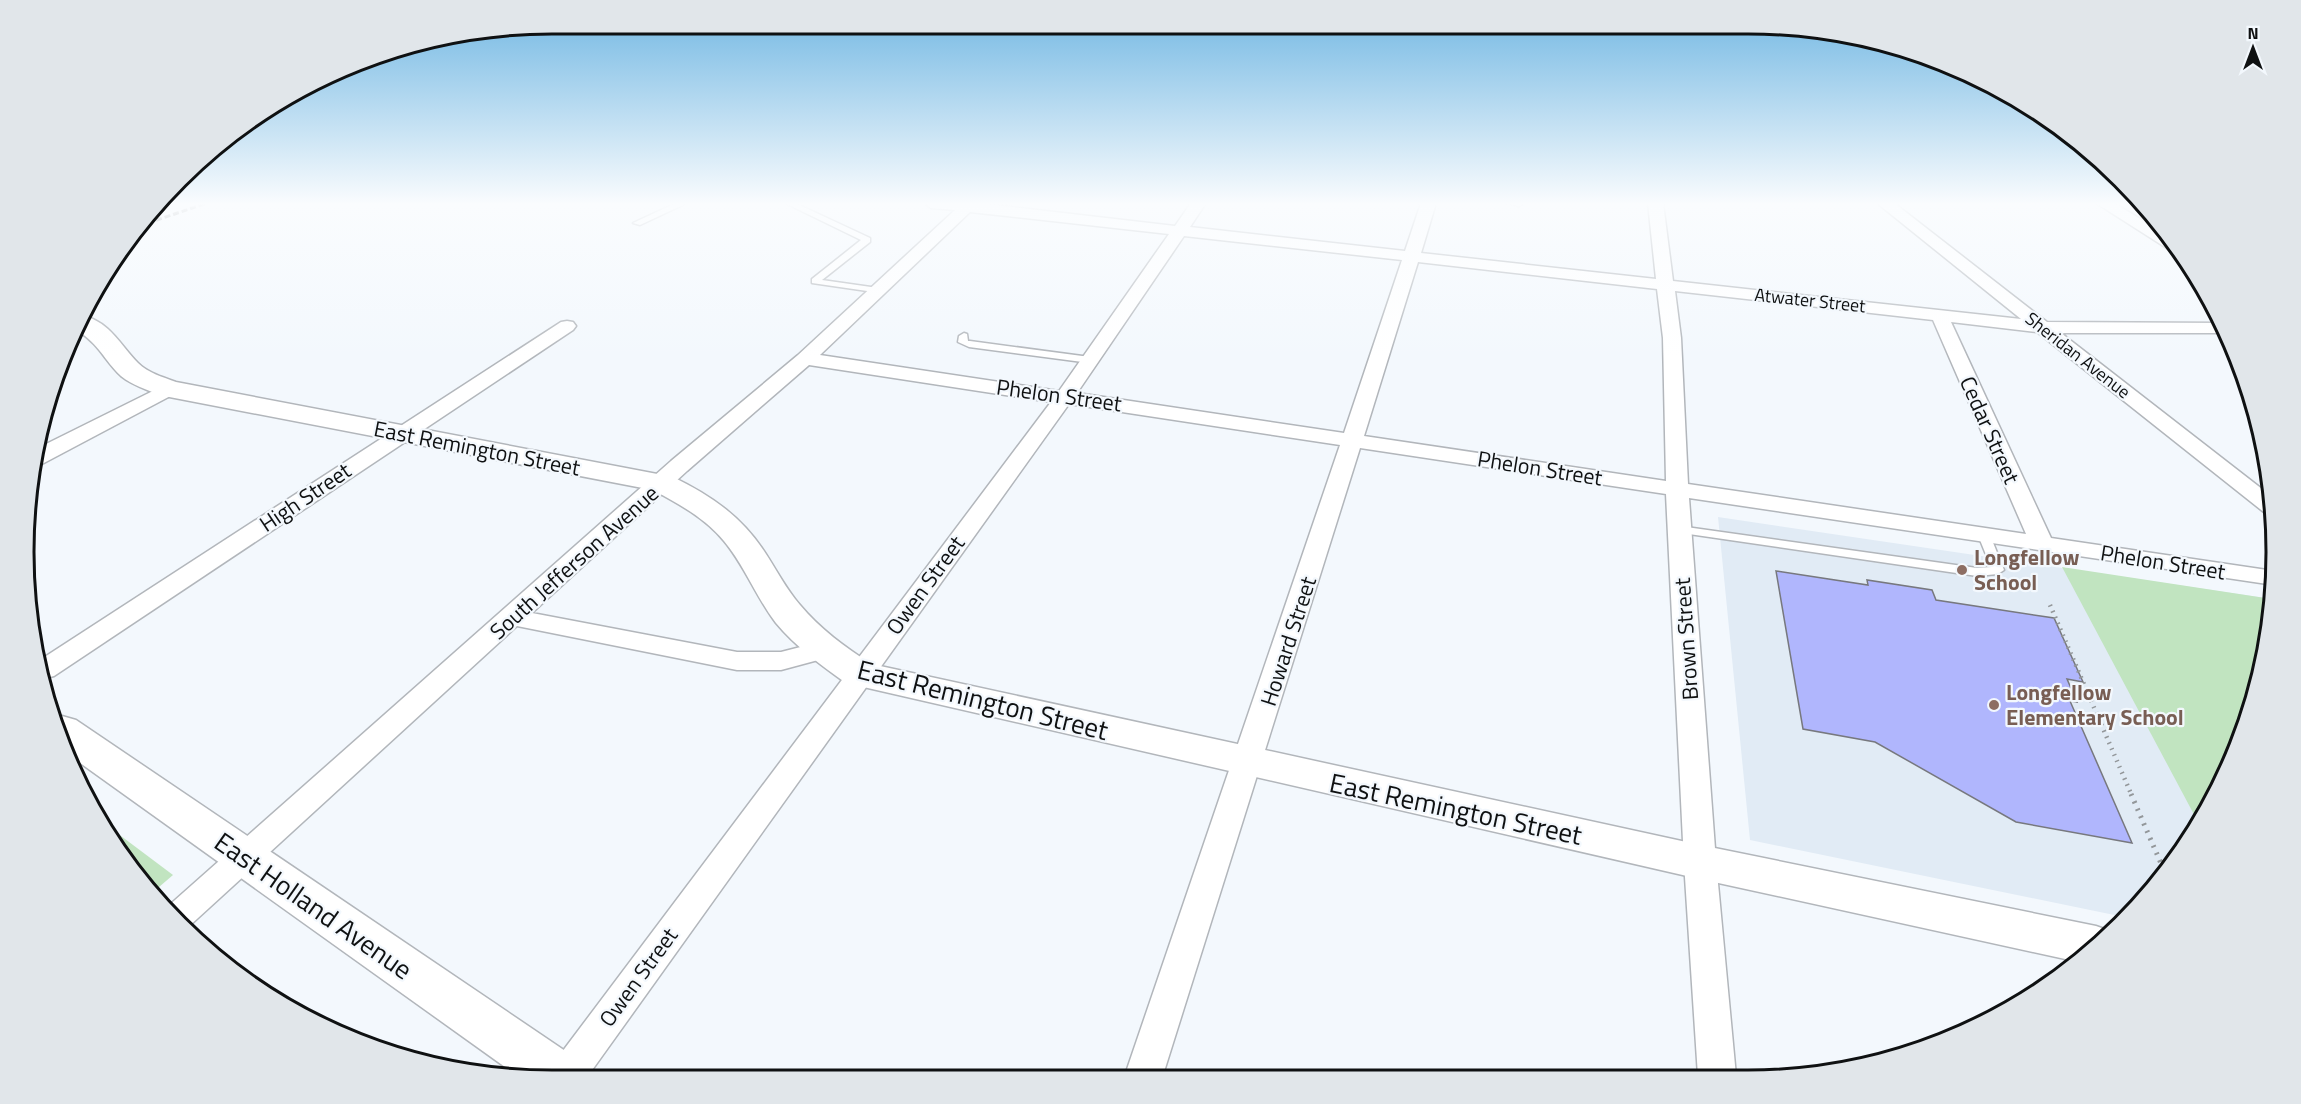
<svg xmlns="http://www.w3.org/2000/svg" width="2301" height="1104" font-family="'Titillium Web',sans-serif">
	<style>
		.built { fill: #e1ebf5 }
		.green { fill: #c1e4c0 }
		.building { fill: #b0b6fd; stroke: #77787e; stroke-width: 1.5 }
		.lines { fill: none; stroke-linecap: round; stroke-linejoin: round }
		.lane-casing { stroke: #b2b6bb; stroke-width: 3 }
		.street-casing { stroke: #b2b6bb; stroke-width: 3 }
		.secondary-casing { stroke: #b2b6bb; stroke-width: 3 }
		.path-far1 { stroke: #93979a; stroke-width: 4.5; stroke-dasharray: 1.5 5; stroke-linecap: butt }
		.path { stroke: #93979a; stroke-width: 5; stroke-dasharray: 2 6; stroke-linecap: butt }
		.lane { fill: #fff; fill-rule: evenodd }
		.street { fill: #fff; fill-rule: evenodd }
		.secondary { fill: #fff; fill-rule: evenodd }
		.rail { stroke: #4c4f51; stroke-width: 3; stroke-dasharray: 6 3; stroke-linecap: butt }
		.education-dot { fill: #8d6e63; stroke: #f3f8fd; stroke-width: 2 }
		.labels { text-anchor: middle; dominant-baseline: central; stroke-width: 4.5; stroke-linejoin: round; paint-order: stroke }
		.far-street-label { font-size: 18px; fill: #0f1112; stroke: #f3f8fd }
		.street-label { font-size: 22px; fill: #0f1112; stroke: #f3f8fd }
		.education-label { font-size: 22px; font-weight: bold; fill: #785e54; stroke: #f3f8fd; text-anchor: start }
		.near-street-label { font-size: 27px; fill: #0f1112; stroke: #f3f8fd }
		.rim { fill: none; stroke: #0f1112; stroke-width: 3 }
	</style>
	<rect width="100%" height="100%" fill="#f3f8fd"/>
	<polygon class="built" points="1718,517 2272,599 2267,655 2237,754 2168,874 2124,917 1750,840"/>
	<g class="green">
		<polygon points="2062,567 2272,599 2267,655 2237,754 2198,822"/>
		<polygon points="101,821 173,875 152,893 133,873"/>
	</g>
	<polygon class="building" points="1776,571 1868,585 1867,580 1932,590 1936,600 2054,618 2083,682 2067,679 2077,702 2070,701 2132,843 2016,822 1875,742 1803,729"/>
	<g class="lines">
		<g class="lane-casing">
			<g id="lane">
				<polygon points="676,203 687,203 640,225 633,223"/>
				<polygon points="785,203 795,203 870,238 870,242 822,280 878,288 881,289 881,293 812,283 812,279 861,240"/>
				<polygon points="1507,203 1522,203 1523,204 1519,206"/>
				<polygon points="964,333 967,334 968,341 970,341 1090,357 1095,360 1090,363 969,347 958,342 959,336"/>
				<polygon points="1679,526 1977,568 1991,567 1978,535 1984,531 1990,535 2004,570 1998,574 1977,576 1675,532 1673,530 1675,528"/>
			</g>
		</g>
		<g class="street-casing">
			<g id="street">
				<path d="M924 203H978L1175 226 1191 203H1206L1190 227 1405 251 1421 203H1436L1421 253 1656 279 1648 203H1663L1673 281 2021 319 1877 203H1894L2047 322 2222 323 2228 333H2061L2271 496 2273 515 2265 513 2037 332 1951 322 2051 538 2274 571V585L1689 498 1716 862 1736 1076H1698L1684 862 1666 494 1360 448 1162 1078H1124L1340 445 1069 404 585 1080 545 1079 550 1068 1051 402 809 365 687 471 532 613 737 652H781L824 641 833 644 837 650 833 656 781 670H737L517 626 186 929 166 908 671 461 798 355 955 210 931 208ZM970 212 1169 234 1059 391 820 355ZM1184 236 1402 260 1344 433 1077 393ZM1418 262 1657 289 1663 338 1666 481 1364 436ZM1675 291 1933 320 2026 534 1688 484 1681 338Z"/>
				<polygon points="2096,203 2114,203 2170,237 2185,255 2176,254"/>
				<polygon points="567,321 573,322 576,326 573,330 54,676 46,678 40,660 561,322"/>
				<polygon points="169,383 176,385 179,389 176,393 42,464 34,465 34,450"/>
			</g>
		</g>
		<g class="secondary-casing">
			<g id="secondary">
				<path d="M84 316C111 323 120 345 138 363 148 373 163 377 176 382L673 477C710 495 741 516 764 551 776 569 786 589 800 605 820 629 845 647 871 664L1700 845 2096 926 2110 931 2079 962 1700 879 846 683C821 665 796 647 776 623 756 597 745 566 724 541 705 518 679 504 653 490L159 395C146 389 132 385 121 376 104 360 100 345 78 331Z"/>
				<polygon points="62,716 76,720 583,1063 591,1080 552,1080 519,1077 69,755 58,717"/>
			</g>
		</g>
		<polyline class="path-far1" points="2050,605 2132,796"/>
		<polyline class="path" points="2131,794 2166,875"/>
		<use href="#lane" class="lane"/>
		<use href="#street" class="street"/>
		<use href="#secondary" class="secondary"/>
		<polyline class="rail" points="139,226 207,203"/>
	</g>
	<linearGradient id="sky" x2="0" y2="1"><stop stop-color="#6fb6e2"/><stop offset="0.57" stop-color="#fafcfe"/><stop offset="1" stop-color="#fafcfe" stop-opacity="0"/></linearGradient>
	<rect width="2301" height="358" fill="url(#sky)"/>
	<g class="education-dot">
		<circle cx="1962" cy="570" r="6"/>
		<circle cx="1994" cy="705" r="6"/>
	</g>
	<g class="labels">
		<g class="far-street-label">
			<text transform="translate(1810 300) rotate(6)">Atwater Street</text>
			<text transform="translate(2078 355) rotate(38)">Sheridan Avenue</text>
		</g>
		<g class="street-label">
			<text transform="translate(1059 395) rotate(8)">Phelon Street</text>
			<text transform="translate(1990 430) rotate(66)">Cedar Street</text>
			<text transform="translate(477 448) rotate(11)">East Remington Street</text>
			<text transform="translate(1540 468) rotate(9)">Phelon Street</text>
			<text transform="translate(305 497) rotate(-34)">High Street</text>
			<text transform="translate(574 562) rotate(-42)">South Jefferson Avenue</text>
			<text transform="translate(2163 562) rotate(9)">Phelon Street</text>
			<text transform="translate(925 585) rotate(-54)">Owen Street</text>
			<text transform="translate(1686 639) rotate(-94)">Brown Street</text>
			<text transform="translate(1288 641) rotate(-72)">Howard Street</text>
			<text transform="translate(638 977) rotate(-54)">Owen Street</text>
		</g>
		<g class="education-label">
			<text x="1974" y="557">Longfellow<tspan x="1974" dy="25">School</tspan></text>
			<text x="2006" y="692">Longfellow<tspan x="2006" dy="25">Elementary School</tspan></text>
		</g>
		<g class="near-street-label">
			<text transform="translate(983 699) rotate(14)">East Remington Street</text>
			<text transform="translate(1456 808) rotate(12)">East Remington Street</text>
			<text transform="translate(314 905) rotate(35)">East Holland Avenue</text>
		</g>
	</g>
	<path d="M0 0H2301V1104H0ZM552 34H1748A518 518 0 0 1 2266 552V552A518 518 0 0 1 1748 1070H552A518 518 0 0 1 34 552V552A518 518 0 0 1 552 34Z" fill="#e1e6ea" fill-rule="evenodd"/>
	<path class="rim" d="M552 34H1748A518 518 0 0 1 2266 552V552A518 518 0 0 1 1748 1070H552A518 518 0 0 1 34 552V552A518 518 0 0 1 552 34Z"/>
	<g transform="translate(2253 48)" stroke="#f3f8fd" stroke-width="4.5" paint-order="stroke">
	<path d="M0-4.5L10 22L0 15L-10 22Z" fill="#0f1112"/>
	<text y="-9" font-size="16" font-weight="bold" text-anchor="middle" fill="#0f1112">N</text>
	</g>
</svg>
